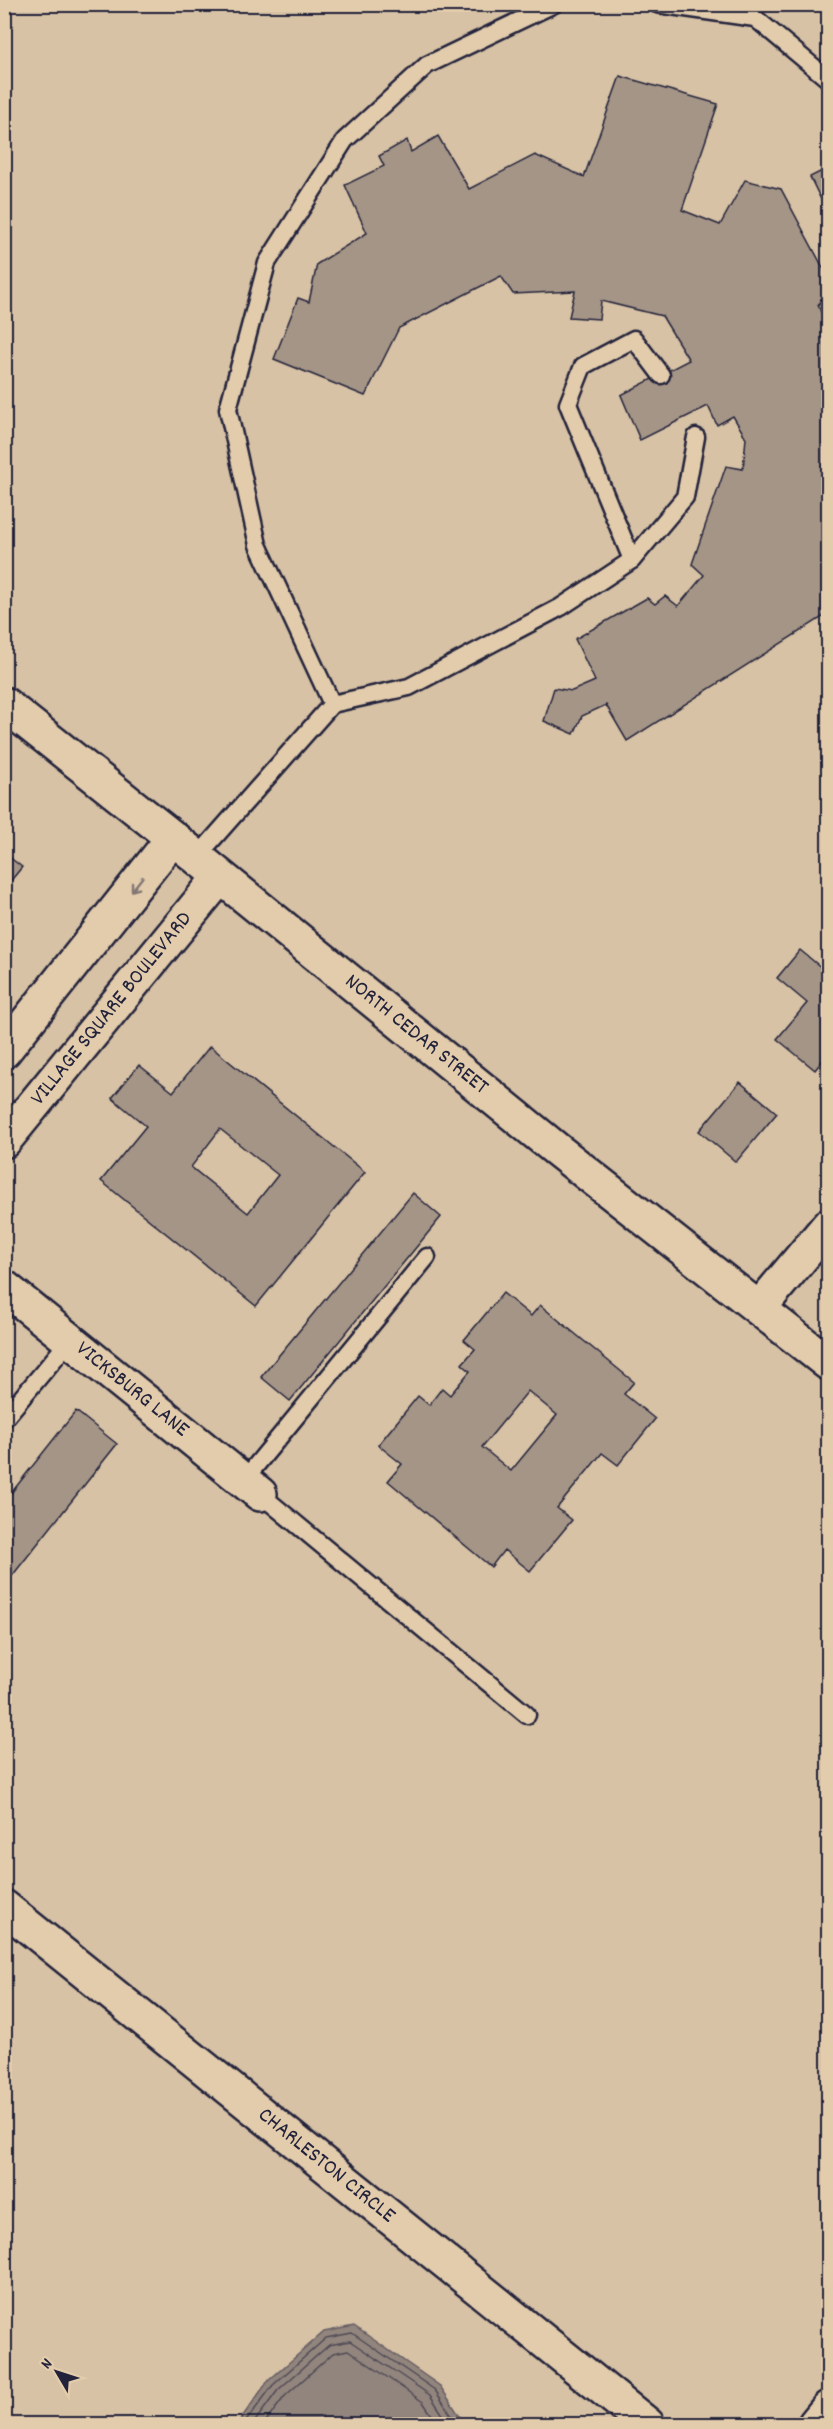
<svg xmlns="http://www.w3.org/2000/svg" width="833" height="2429" font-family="Dekko,sans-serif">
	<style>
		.water { fill: #92857d; stroke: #655d63; stroke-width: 1.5 }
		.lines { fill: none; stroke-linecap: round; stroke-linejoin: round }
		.shore { stroke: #4f4a55; stroke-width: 1.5 }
		.building { fill: #a59587; stroke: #22223b; stroke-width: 1.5; fill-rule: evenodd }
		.service-casing { stroke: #22223b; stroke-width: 21 }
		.minor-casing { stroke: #22223b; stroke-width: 38 }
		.tertiary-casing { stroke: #22223b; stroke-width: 38 }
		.service { stroke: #e3ccac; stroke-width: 16 }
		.minor { stroke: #e3ccac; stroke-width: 33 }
		.tertiary { stroke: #e3ccac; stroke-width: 33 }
		.oneway { stroke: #827774 }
		.labels { text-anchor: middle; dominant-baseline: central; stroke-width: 6; stroke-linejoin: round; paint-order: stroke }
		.street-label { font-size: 22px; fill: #22223b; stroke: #e3ccac }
	</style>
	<rect width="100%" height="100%" fill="#d7c2a5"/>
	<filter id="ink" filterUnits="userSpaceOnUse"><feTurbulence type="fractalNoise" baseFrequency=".0167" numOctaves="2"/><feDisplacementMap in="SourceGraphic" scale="12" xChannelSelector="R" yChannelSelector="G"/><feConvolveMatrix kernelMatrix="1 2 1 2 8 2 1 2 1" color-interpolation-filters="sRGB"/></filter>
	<g filter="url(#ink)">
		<polygon class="water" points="354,2326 440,2386 463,2421 463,2424 237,2424 268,2381 324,2332"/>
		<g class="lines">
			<g class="shore">
				<polyline points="244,2424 273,2385 326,2338 352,2333 435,2390 457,2424"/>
				<polyline points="253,2424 278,2390 329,2345 350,2341 430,2395 449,2424"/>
				<polyline points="264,2424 285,2396 333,2353 348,2350 423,2402 438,2424"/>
			</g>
		</g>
		<g class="building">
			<polygon points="620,76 718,104 682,210 720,225 745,180 781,189 828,277 828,293 818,305 828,329 828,617 824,616 627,741 606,705 582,716 574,734 544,721 554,688 572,691 595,681 575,639 647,598 655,604 665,596 678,606 704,575 692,564 726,466 743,469 746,438 733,416 717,425 708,406 640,440 621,395 689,360 662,316 601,301 599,319 569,317 575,291 513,294 501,276 399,328 365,396 274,359 298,298 309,302 317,264 367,233 345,185 384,166 379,156 407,140 411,152 438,136 469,189 535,155 584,177"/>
			<polygon points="828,168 828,214 810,177"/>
			<polygon points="4,853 22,867 4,889"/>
			<polygon points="800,950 828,973 828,1058 826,1056 815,1070 777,1039 807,1003 777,978"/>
			<path d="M210 1046 365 1172 256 1306 101 1181 146 1126 112 1098 139 1065 173 1092ZM220 1129 278 1175 248 1213 191 1167Z"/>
			<polygon points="740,1082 777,1113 736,1162 699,1131"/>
			<polygon points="413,1193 441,1217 290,1401 261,1377"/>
			<path d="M503 1293 531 1316 540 1305 634 1382 624 1394 655 1419 618 1465 602 1453 557 1508 572 1520 530 1571 504 1550 491 1567 388 1481 402 1464 378 1445 418 1396 429 1405 442 1388 450 1395 470 1371 462 1364 475 1349 464 1340ZM528 1391 557 1415 511 1471 482 1447Z"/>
			<polygon points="76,1411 117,1444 4,1586 4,1502"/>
		</g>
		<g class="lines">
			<g class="service-casing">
				<g id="service">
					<polyline points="657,4 755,18 828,79"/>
					<polyline points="632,560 568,404 583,366 634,339 661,375"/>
					<polyline points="332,704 409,687 561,607 632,560 685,497 696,437"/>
					<polyline points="197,857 332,704 258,545 228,409 267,263 345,140 427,65 554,4"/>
					<polyline points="4,1419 70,1340"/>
					<polyline points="244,1480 427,1257"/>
					<polyline points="260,1494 527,1715"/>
				</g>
			</g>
			<g class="minor-casing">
				<g id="minor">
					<polyline points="4,1051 173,838"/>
					<polyline points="4,1141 220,877"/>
					<polyline points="4,1287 260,1494"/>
					<polyline points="760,1307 828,1226"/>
					<polyline points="4,1907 647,2424"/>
					<polyline points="815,2424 828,2408"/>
				</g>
			</g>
			<g class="tertiary-casing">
				<polyline id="tertiary" points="4,704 173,838 556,1149 828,1363"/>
			</g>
			<use href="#service" class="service"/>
			<use href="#minor" class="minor"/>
			<use href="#tertiary" class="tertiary"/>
		</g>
		<defs><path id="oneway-shaft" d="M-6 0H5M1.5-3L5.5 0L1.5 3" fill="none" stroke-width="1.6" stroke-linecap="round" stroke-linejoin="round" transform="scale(1.5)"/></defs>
		<use class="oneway" href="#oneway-shaft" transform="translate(137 884) rotate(128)"/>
	</g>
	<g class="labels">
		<g class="street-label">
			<text transform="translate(112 1009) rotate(-51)">VILLAGE SQUARE BOULEVARD</text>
			<text transform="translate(416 1035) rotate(39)">NORTH CEDAR STREET</text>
			<text transform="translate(132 1390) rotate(39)">VICKSBURG LANE</text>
			<text transform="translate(326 2166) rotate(39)">CHARLESTON CIRCLE</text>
		</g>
	</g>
	<rect width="833" height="2429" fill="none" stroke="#e3ccac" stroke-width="24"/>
	<rect x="12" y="12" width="809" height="2405" fill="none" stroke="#22223b" stroke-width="2" filter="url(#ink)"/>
	<g transform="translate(57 2372) rotate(309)" stroke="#e3ccac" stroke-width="4.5" paint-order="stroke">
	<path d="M0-4.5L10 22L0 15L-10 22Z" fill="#22223b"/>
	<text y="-9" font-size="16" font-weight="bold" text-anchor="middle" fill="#22223b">N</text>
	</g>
</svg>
